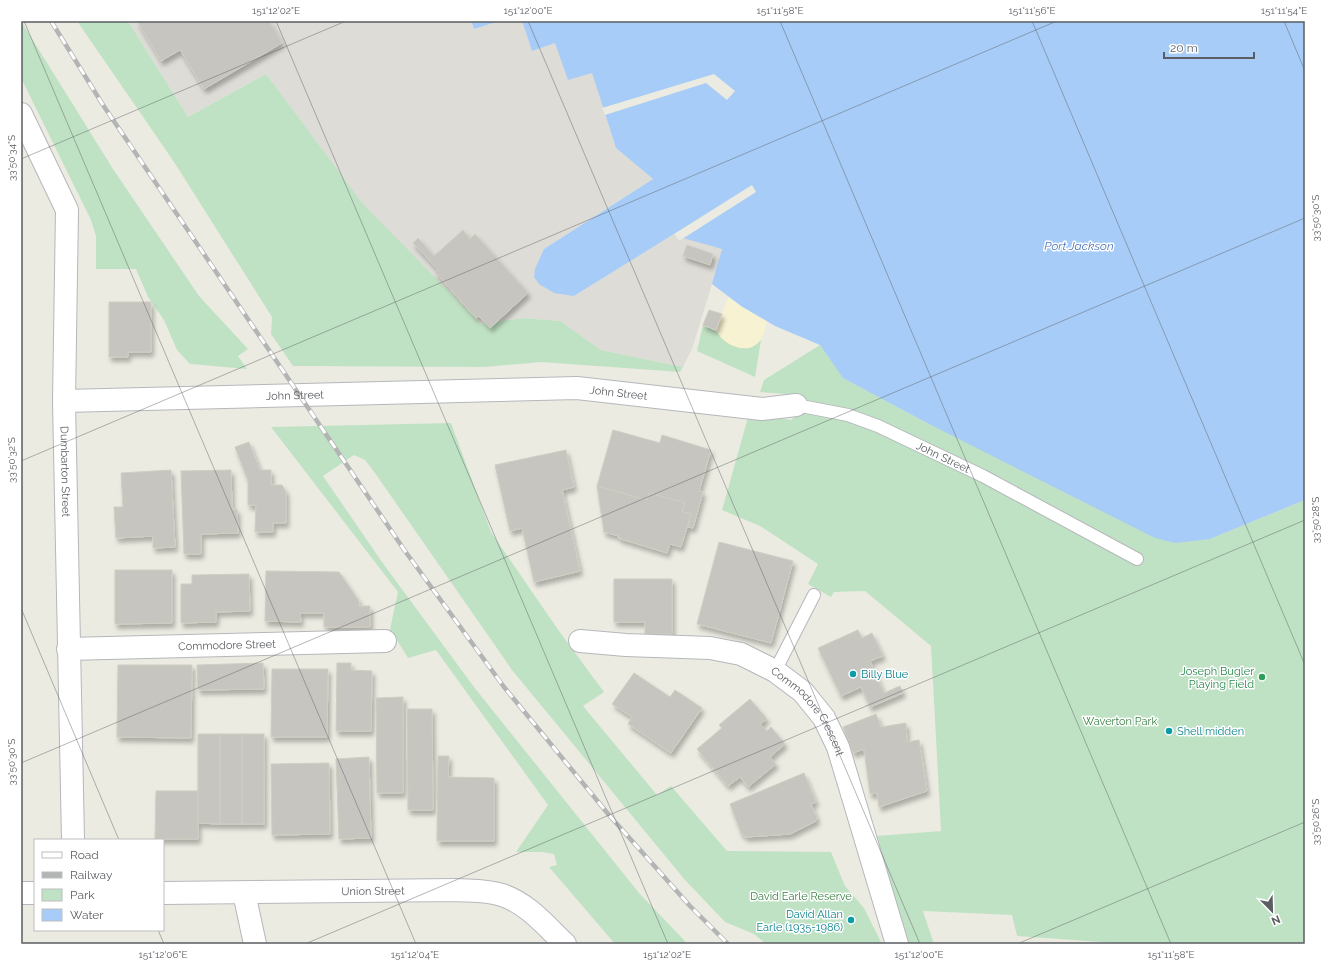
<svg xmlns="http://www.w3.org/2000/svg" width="1326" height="965" font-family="Raleway,sans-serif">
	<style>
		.industrial { fill: #dedcd6 }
		.green { fill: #c0e2c4 }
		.sand { fill: #f7f2d2 }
		.water { fill: #a7ccf7 }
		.pier { fill: #ecebe2 }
		.building { fill: #c7c5c0; stroke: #d0cdc1; filter: url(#shadow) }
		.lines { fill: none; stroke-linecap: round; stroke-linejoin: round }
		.lane-casing { stroke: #b5b7bb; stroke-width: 14 }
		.street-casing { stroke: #b5b7bb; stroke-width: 24 }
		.secondary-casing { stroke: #b6b8bd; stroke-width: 24 }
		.lane { stroke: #fff; stroke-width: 12 }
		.street { stroke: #fff; stroke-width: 22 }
		.secondary { stroke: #fff; stroke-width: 22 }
		.rail-casing { stroke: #b3b4b4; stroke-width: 4.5 }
		.rail { stroke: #fff; stroke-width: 3; stroke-dasharray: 9; stroke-linecap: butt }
		.ticks { fill: none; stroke: #5a5d62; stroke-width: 1; stroke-opacity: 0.45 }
		.culture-dot { fill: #0f9aa8; stroke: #fff; stroke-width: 1.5 }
		.leisure-dot { fill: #2e9e5b; stroke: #fff; stroke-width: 1.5 }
		.labels { text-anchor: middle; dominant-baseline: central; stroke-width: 3; stroke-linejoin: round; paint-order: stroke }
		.street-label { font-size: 11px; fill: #5a5d62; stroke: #fff }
		.leisure-label { font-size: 11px; fill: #27864d; stroke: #fff; text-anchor: end }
		.culture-label { font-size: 11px; fill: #0d838f; stroke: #fff; text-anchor: start }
		.park-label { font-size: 11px; fill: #3b8045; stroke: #fff }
		.water-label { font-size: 12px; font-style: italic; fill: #4c76b8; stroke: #fff }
		.neatline { fill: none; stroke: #5a5d62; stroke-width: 1.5 }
		.ticks-label { font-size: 10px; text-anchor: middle; fill: #5a5d62 }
	</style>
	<defs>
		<filter id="shadow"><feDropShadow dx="2.5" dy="4.5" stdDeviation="2" flood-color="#0004"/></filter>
	</defs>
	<rect width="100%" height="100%" fill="#ecebe2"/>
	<polygon class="industrial" points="128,21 471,21 474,29 500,21 522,21 532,51 555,43 592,73 616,148 653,179 544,249 574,296 674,234 723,249 692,349 683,367 601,350 559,321 523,318 481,324 362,204 266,74 188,117"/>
	<g class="green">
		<polygon points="21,21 113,169 199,296 248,349 238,356 247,369 190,364 177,350 164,320 148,297 136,269 96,269 96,236 91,220 21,78"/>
		<polygon points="77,21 128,21 188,117 266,74 363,204 481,324 523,318 560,321 601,350 683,367 680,372 541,362 484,367 293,366 271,334 272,317 174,162"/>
		<polygon points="703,325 750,348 761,340 755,377 697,351"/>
		<polygon points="820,345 844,378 927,423 1210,539 1305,500 1305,944 1129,944 1017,936 1012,915 923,911 934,944 907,944 876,836 941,831 931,646 865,591 834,592 831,597 808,584 818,564 760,526 722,510 749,414 792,420 800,395 760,392 764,380"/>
		<polygon points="451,423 491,532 559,631 604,692 583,706 657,795 671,786 727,851 831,852 845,886 864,908 882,944 766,944 754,934 725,922 685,880 512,670 375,473 365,460 354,455 323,476 382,562 474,687 639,893 684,940 686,944 615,944 549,867 557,865 554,854 542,852 516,852 548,805 436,650 408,658 390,629 398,592 271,427"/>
	</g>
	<path class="sand" d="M729 296 767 321C766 327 764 334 761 339 750 357 723 346 716 330Z"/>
	<g class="water">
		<polygon points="471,21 500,21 474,29"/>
		<polygon points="522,21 1305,21 1305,500 1210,539 1175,543 1155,538 927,423 843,378 820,345 775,326 741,306 712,284 722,249 683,238 679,241 674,234 574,296 554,293 539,284 534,277 535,269 544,249 653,179 616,148 592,73 568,80 555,43 532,51"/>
	</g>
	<g class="pier">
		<polygon points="714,74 735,91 727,100 706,83 605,115 602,108"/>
		<polygon points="752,185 756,192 679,241 674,234"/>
	</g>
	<g class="building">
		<polygon points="137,21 269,21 282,43 204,89 180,50 161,61"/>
		<polygon points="463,230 470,239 475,234 528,293 490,328 479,316 476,318 435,272 438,270 413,243 418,238 434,256"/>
		<polygon points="687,245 713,254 710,265 683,256"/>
		<polygon points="109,302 151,302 151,352 128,352 128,357 109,357"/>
		<polygon points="709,310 722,314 716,330 703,325"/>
		<polygon points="613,430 660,443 662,435 711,450 699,491 703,492 693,528 688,527 691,514 682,512 685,503 649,493 647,500 597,486"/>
		<polygon points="249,442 260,470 271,470 271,485 282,485 286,492 286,523 273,523 273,532 255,532 256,505 248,505 248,481 235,447"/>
		<polygon points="566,450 574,487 562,490 580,571 534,582 522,528 510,531 495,465"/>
		<polygon points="171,470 175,547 153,548 153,536 116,538 114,507 123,507 121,473"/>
		<polygon points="231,470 232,509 237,509 238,533 201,534 201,554 184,554 181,471"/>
		<polygon points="597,486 647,500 649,493 685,503 682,512 691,514 681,547 670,544 667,553 618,538 619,536 604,532"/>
		<polygon points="719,542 793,561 771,643 697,624"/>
		<polygon points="115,570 172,570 172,623 115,624"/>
		<polygon points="266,571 339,572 359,601 359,606 370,606 370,627 324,627 324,613 300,613 301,622 265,621"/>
		<polygon points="249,574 250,611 216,612 216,622 181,623 181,584 192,584 192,575"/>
		<polygon points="614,579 672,579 672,634 645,634 645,622 614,622"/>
		<polygon points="858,630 862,638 872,633 883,656 870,661 884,693 900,686 903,693 870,707 861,687 841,696 818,648"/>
		<polygon points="263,663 264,689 198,690 197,665"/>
		<polygon points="337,663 351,663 351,670 372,671 371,731 336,731"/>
		<polygon points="118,665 192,665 191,738 117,737"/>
		<polygon points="272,669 328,669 327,737 271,737"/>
		<polygon points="634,673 670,697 675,690 702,708 671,753 628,724 632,717 612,704"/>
		<polygon points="403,697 403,793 377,793 376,698"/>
		<polygon points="750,699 767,719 760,724 767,731 771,727 785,744 770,757 776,764 748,787 740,777 728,786 697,749 722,728 719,725"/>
		<polygon points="407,709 432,709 433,810 408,810"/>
		<polygon points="876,714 881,727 906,723 907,742 919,740 927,791 879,807 877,793 870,794 864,749 853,753 843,727"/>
		<polygon points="198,734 220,734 220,824 198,823"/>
		<rect x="220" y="734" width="22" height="90"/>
		<rect x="242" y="734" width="22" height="90"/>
		<polygon points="438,756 449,756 448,777 494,778 494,841 437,841"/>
		<polygon points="369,757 371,838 339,839 336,759"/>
		<polygon points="329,763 330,834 272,835 271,764"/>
		<polygon points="804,773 816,802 811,804 817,818 816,821 790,834 746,837 741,833 730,804"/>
		<polygon points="156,791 198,791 198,839 155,839"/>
	</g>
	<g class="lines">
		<g class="lane-casing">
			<g id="lane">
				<path id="s1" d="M796 405 848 415 878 426 983 476 1137 559"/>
				<polyline points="775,671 814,595"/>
			</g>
		</g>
		<g class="street-casing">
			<g id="street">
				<path id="s2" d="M21 114 67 210 64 401 73 840"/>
				<path id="s3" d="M64 401 577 388 762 409 796 405"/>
				<path id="s4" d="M580 641 626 645 710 648 741 654 775 671 803 692 824 718 838 747 897 944"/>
				<path id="s5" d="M68 649 385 641"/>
				<polyline points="244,893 255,944"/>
			</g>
		</g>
		<g class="secondary-casing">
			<g id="secondary">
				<polyline points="21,893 35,893"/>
				<path id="s6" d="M163 893 456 890C471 891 487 890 502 895 527 903 546 926 565 944"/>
			</g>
		</g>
		<use href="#lane" class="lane"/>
		<use href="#street" class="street"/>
		<use href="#secondary" class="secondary"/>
		<g class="rail-casing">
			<polyline id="rail" points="51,21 103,105 405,551 504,687 609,815 690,906 728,944"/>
		</g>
		<use href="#rail" class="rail"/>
	</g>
	<path class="ticks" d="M24 21 416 944M276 21 668 944M528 21 920 944M780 21 1171 944M1032 21 1305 665M1284 21 1305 71M21 159 346 21M21 461 1057 21M21 608 119 840M21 763 1305 218M158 930 164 944M305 944 1305 520M1017 944 1305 822"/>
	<g class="culture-dot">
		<circle cx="853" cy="674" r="4"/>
		<circle cx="1169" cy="731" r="4"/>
		<circle cx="851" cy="920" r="4"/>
	</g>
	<circle class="leisure-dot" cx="1262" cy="677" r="4"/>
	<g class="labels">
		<g class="street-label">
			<text stroke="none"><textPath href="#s3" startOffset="555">John Street</textPath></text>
			<text stroke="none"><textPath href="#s3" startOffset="231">John Street</textPath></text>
			<text stroke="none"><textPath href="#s1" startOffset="157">John Street</textPath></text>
			<text stroke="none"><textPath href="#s2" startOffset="368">Dumbarton Street</textPath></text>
			<text stroke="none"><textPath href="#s5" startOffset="159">Commodore Street</textPath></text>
			<text stroke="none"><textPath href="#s4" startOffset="253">Commodore Crescent</textPath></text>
			<text stroke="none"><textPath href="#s6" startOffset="210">Union Street</textPath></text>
		</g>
		<g class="leisure-label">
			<text x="1254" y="671">Joseph Bugler<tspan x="1254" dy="13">Playing Field</tspan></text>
		</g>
		<g class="culture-label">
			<text x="861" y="674">Billy Blue</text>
			<text x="1177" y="731">Shell midden</text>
			<text x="843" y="914" text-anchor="end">David Allan<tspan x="843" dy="13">Earle (1935-1986)</tspan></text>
		</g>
		<g class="park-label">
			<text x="1120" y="721">Waverton Park</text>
			<text x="801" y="896">David Earle Reserve</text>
		</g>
		<g class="water-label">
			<text x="1079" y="246">Port Jackson</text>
		</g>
	</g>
	<rect width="1326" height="965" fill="none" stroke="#ffffff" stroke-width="44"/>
	<rect x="34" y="839" width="130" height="92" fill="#ffffff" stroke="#bdbec0"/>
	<rect x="42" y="852" width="20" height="6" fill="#ffffff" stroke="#bdbec0"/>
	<text x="70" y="859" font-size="12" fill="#5a5d62">Road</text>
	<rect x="42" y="872" width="20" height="6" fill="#b3b4b4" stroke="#bdbec0"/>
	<text x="70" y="879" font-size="12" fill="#5a5d62">Railway</text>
	<rect x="42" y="889" width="20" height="12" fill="#c0e2c4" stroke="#bdbec0"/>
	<text x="70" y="899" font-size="12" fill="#5a5d62">Park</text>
	<rect x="42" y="909" width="20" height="12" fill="#a7ccf7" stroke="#bdbec0"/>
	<text x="70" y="919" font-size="12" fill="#5a5d62">Water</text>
	<g transform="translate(1272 911) rotate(157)" stroke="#ffffff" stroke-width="3" paint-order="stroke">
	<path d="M0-3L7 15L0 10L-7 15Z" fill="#5a5d62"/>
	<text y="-6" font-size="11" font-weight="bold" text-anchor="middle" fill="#5a5d62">N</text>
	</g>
	<path d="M1164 52v6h90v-6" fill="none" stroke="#5a5d62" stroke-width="2"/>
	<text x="1170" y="52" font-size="12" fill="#5a5d62" stroke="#ffffff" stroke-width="3" paint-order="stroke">20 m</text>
	<rect x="22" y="22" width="1282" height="921" class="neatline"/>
	<g class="ticks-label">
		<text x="276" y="14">151°12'02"E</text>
		<text x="528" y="14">151°12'00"E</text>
		<text x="780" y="14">151°11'58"E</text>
		<text x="1032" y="14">151°11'56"E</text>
		<text x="1284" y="14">151°11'54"E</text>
		<text transform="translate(11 158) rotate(-90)" y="4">33°50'34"S</text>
		<text transform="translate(1315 218) rotate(-90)" y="4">33°50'30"S</text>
		<text transform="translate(11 460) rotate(-90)" y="4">33°50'32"S</text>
		<text transform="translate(1315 520) rotate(-90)" y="4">33°50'28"S</text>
		<text transform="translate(11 762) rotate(-90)" y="4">33°50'30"S</text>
		<text transform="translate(1315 822) rotate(-90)" y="4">33°50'26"S</text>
		<text x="163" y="958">151°12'06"E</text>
		<text x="415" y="958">151°12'04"E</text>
		<text x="667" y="958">151°12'02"E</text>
		<text x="919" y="958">151°12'00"E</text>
		<text x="1171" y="958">151°11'58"E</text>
	</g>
</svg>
